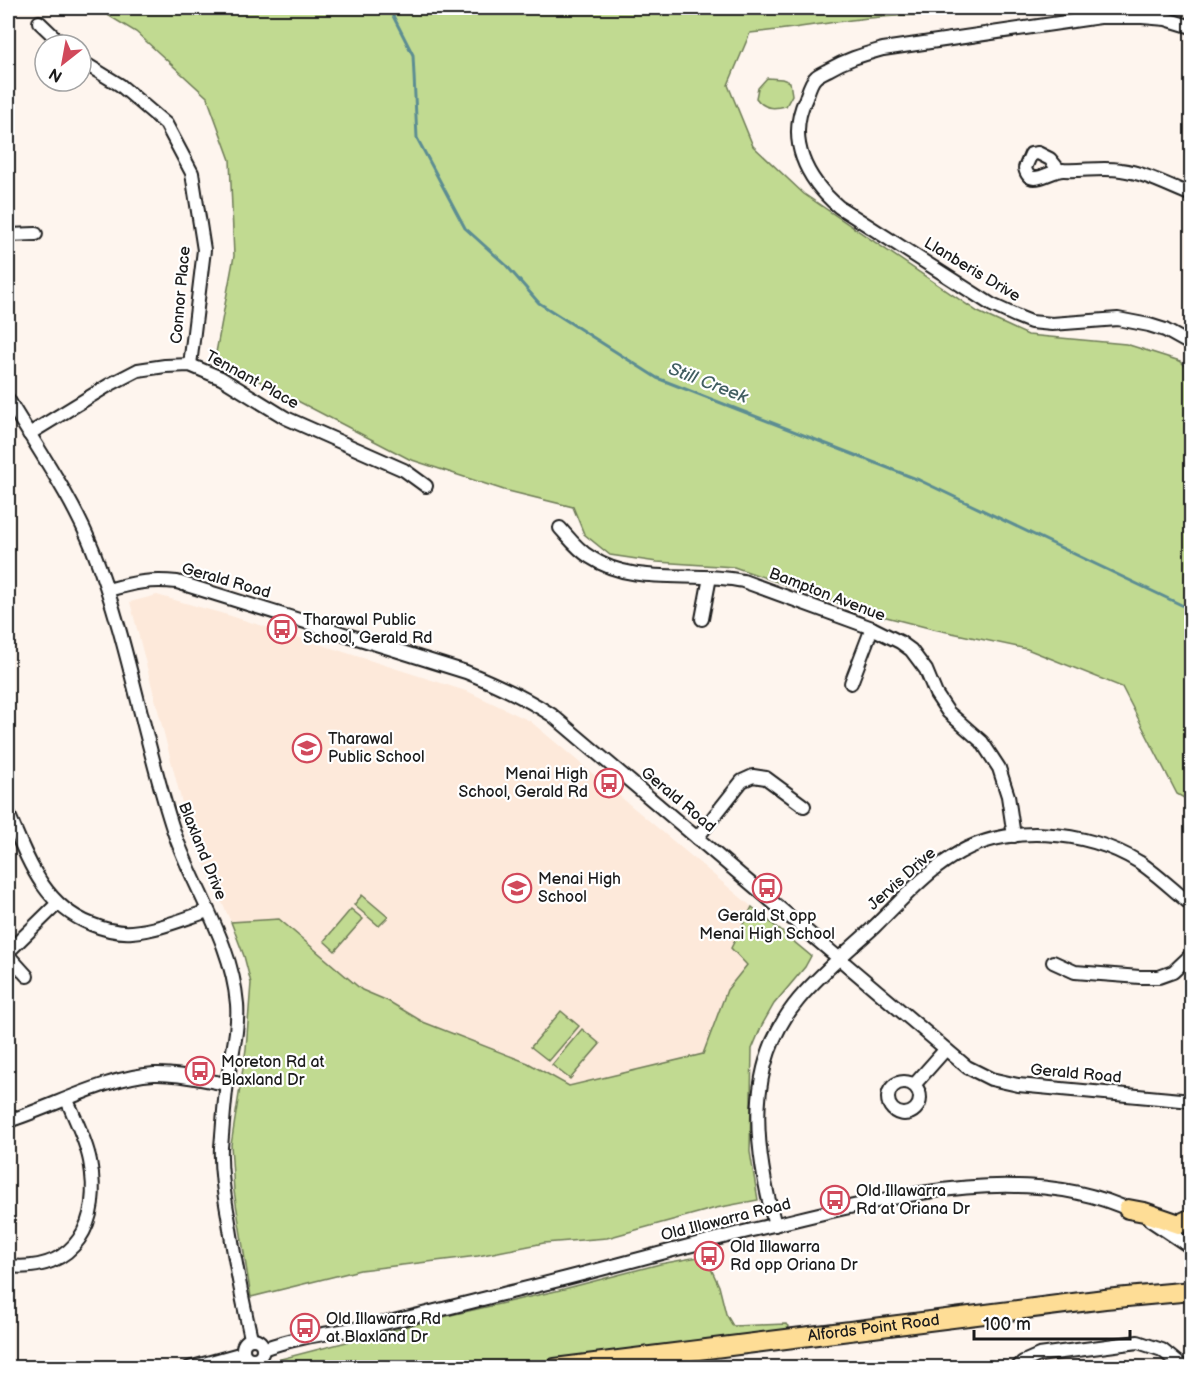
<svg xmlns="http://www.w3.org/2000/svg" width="1199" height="1375" viewBox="0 0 1199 1375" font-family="'Balsamiq Sans',sans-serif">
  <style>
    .built { fill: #fde9da }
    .green { fill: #c1da91; stroke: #6e7b56; stroke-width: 1.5 }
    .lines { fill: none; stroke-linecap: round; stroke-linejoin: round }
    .stream { stroke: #5c8d92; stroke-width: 3 }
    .minor-casing { stroke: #1c1c1c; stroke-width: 16 }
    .highway-casing { stroke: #1c1c1c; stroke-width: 22 }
    .minor { stroke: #fff; stroke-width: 12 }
    .highway { stroke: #fedd96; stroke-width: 18 }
    .labels { text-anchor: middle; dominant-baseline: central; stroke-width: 4.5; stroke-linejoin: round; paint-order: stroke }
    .street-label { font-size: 16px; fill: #1c1c1c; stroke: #fff }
    .poi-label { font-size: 16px; fill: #1c1c1c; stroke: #fff; text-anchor: start }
    .water-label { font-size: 18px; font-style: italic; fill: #415e61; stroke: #fff }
  </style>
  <rect width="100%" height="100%" fill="#fef5ee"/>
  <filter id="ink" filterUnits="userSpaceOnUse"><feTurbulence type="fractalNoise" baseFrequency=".0167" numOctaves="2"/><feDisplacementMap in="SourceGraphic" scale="12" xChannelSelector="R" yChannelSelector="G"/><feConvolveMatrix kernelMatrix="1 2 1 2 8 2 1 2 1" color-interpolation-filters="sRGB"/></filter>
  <g filter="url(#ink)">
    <path class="built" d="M157 595 231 616 469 692 530 721 752 907 731 948 747 965 727 990 703 1054 569 1086 528 1063 423 1022 388 1001 362 990 279 919 231 922 204 864 182 803 130 602Z"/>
    <g class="green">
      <path d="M96 8H1012C960 16 911 13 860 19 823 23 787 30 750 33L728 85 753 146 804 194 978 312 1028 335 1126 344 1180 361 1191 371V802L1177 794 1122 687 1027 649 933 629 855 609 734 567 657 562 610 555 584 534 573 507 504 490 409 459 215 358 234 256 230 160 207 97 136 32Z"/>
      <path d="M767 78 782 79 790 82 792 95 786 106C773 109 764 109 756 98L758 88Z"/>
      <path d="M362 895 388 917 379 926 354 905Z"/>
      <path d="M752 907 811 956 805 967 774 1004 762 1025 752 1049 750 1152 758 1200 716 1208 607 1238 544 1243 478 1256 360 1270 251 1297 234 1191 231 1145 246 1049 251 983 244 956 231 922 279 919 362 990 388 1001 423 1022 528 1063 569 1086 703 1054 727 990 747 965 731 948Z"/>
      <path d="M351 909 363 919 335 951 324 941Z"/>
      <path d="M561 1011 579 1026 549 1061 531 1047Z"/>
      <path d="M582 1029 600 1044 570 1079 552 1065Z"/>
      <path d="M698 1257 707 1260 719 1286 726 1314 733 1326 786 1324 789 1326 788 1330 498 1367 246 1368 451 1315 556 1291 660 1264Z"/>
    </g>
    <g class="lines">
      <path class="stream" d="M389 8 413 55 417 138 465 228 506 265 539 303 657 378 919 480 1192 610"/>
      <g class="minor-casing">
        <g id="minor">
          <path d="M39 22 63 45"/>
          <path d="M1192 27 1166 19 1142 17H1100L883 49C862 55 847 59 828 70 824 72 819 74 816 77 811 81 808 92 806 98 786 140 806 179 839 207L992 305 1016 316 1031 322 1052 324 1118 319 1149 325 1165 330 1192 345"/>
          <path d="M81 61 120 85 166 124 192 173 204 250 190 365"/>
          <path d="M1059 170 1050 159 1038 153 1031 154 1025 168C1030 190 1051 169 1064 170 1083 171 1102 167 1121 170 1145 173 1169 186 1192 195"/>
          <path d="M8 235 36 234"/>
          <path d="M8 399C37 448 72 497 93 550 129 642 143 739 174 832 194 890 232 942 237 1004 239 1030 231 1057 227 1083 224 1104 223 1126 221 1147 220 1170 224 1193 228 1216 234 1257 242 1298 251 1338"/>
          <path d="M29 434 109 385 138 370 165 366 190 365 221 378 286 418 404 470 426 486"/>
          <path d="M560 528C569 538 578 550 590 557 635 587 693 570 743 581L872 628 900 642 911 650 926 670 936 694 948 712 982 742 999 768 1008 796 1014 836"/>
          <path d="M108 590C133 583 149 579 177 582L466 672C496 684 524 697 552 715L967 1067 991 1079 1018 1085 1192 1101"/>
          <path d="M702 619 710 577"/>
          <path d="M851 683 872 628"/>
          <path d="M8 813C27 857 42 905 91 924 103 929 118 933 132 932 158 930 183 919 208 911"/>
          <path d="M697 838 742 781 753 776 766 778 804 806"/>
          <path d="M8 952 57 904"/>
          <path d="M8 955 27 976"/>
          <path d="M1053 962 1075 972 1140 977H1159L1173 972 1192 954"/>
          <circle cx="904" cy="1098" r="16"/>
          <path d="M914 1085 945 1050"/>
          <path d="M8 1121C53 1107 106 1077 154 1074 178 1073 203 1080 227 1084"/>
          <path d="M1150 1220 1192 1248"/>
          <path d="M775 1225C754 1148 744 1064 799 999 821 973 849 950 874 927 899 903 923 875 952 857 1005 822 1087 830 1139 862 1157 874 1174 891 1192 905"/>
          <path d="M8 1266C76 1273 102 1222 90 1161 86 1140 75 1119 67 1100"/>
          <circle cx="253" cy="1349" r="10"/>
          <path d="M263 1349C295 1337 332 1333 365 1327 415 1317 465 1303 515 1291 594 1272 673 1249 752 1230 869 1203 1020 1156 1134 1212"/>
          <path d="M189 1368 243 1353"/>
          <path d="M1017 1368 1023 1362 1039 1355 1138 1342 1162 1350 1184 1368"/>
        </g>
      </g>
      <g class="highway-casing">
        <g id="highway">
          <path d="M1128 1209 1144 1212 1179 1224 1192 1218"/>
          <path id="s1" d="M555 1368 1105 1299 1192 1291"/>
        </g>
      </g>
      <use href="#minor" class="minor"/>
      <use href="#highway" class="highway"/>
    </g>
  </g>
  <defs>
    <g id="bus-ring" transform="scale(1.5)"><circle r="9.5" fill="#fff" stroke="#d1495b" stroke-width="1.5"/><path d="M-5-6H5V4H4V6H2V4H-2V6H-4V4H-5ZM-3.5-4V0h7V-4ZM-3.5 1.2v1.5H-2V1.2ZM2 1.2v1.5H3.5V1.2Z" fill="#d1495b"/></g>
    <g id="school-ring" transform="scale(1.5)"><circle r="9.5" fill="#fff" stroke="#d1495b" stroke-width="1.5"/><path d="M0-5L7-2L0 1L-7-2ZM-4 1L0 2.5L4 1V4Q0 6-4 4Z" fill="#d1495b"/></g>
  </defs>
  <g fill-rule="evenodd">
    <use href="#bus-ring" x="282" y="629"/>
    <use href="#school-ring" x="307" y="748"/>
    <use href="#bus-ring" x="609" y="783"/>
    <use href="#school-ring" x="517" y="888"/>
    <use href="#bus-ring" x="767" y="888"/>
    <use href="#bus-ring" x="200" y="1071"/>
    <use href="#bus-ring" x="835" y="1200"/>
    <use href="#bus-ring" x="709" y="1256"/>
    <use href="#bus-ring" x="305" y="1328"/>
  </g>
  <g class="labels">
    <g class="street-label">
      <text transform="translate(972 270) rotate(31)">Llanberis Drive</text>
      <text transform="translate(181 295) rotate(-85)">Connor Place</text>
      <text transform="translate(252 380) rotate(29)">Tennant Place</text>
      <text transform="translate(226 581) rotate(16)">Gerald Road</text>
      <text transform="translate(827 595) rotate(21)">Bampton Avenue</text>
      <text transform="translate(678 800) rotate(40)">Gerald Road</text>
      <text transform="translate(202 851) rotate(68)">Blaxland Drive</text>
      <text transform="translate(902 879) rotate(-42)">Jervis Drive</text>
      <text transform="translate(1076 1074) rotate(5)">Gerald Road</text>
      <text transform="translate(726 1220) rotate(-14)">Old Illawarra Road</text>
      <text stroke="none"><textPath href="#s1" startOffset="321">Alfords Point Road</textPath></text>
    </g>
    <g class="poi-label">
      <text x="303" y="620">Tharawal Public<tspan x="303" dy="18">School, Gerald Rd</tspan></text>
      <text x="328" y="739">Tharawal<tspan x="328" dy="18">Public School</tspan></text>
      <text x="588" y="774" text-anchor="end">Menai High<tspan x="588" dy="18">School, Gerald Rd</tspan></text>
      <text x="538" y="879">Menai High<tspan x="538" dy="18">School</tspan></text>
      <text x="767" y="916" text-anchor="middle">Gerald St opp<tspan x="767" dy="18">Menai High School</tspan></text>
      <text x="221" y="1062">Moreton Rd at<tspan x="221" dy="18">Blaxland Dr</tspan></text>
      <text x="856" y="1191">Old Illawarra<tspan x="856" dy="18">Rd at Oriana Dr</tspan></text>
      <text x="730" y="1247">Old Illawarra<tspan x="730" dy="18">Rd opp Oriana Dr</tspan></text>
      <text x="326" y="1319">Old Illawarra Rd<tspan x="326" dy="18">at Blaxland Dr</tspan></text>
    </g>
    <g class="water-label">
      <text transform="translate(708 383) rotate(21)">Still Creek</text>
    </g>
  </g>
  <rect width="1199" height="1375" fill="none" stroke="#fff" stroke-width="30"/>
  <rect x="15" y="15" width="1169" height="1345" fill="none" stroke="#1c1c1c" stroke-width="2" filter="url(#ink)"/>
  <g transform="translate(63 63) rotate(211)"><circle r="28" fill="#ffffff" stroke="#a4a4a4" stroke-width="1.5"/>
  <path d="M0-4.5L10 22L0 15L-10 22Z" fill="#d1495b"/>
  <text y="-9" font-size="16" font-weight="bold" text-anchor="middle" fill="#1c1c1c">N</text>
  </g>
  <path d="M974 1330v9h156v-9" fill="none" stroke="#1c1c1c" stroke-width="3"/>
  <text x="983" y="1330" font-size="18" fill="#1c1c1c" stroke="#ffffff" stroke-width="4.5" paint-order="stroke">100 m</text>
</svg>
